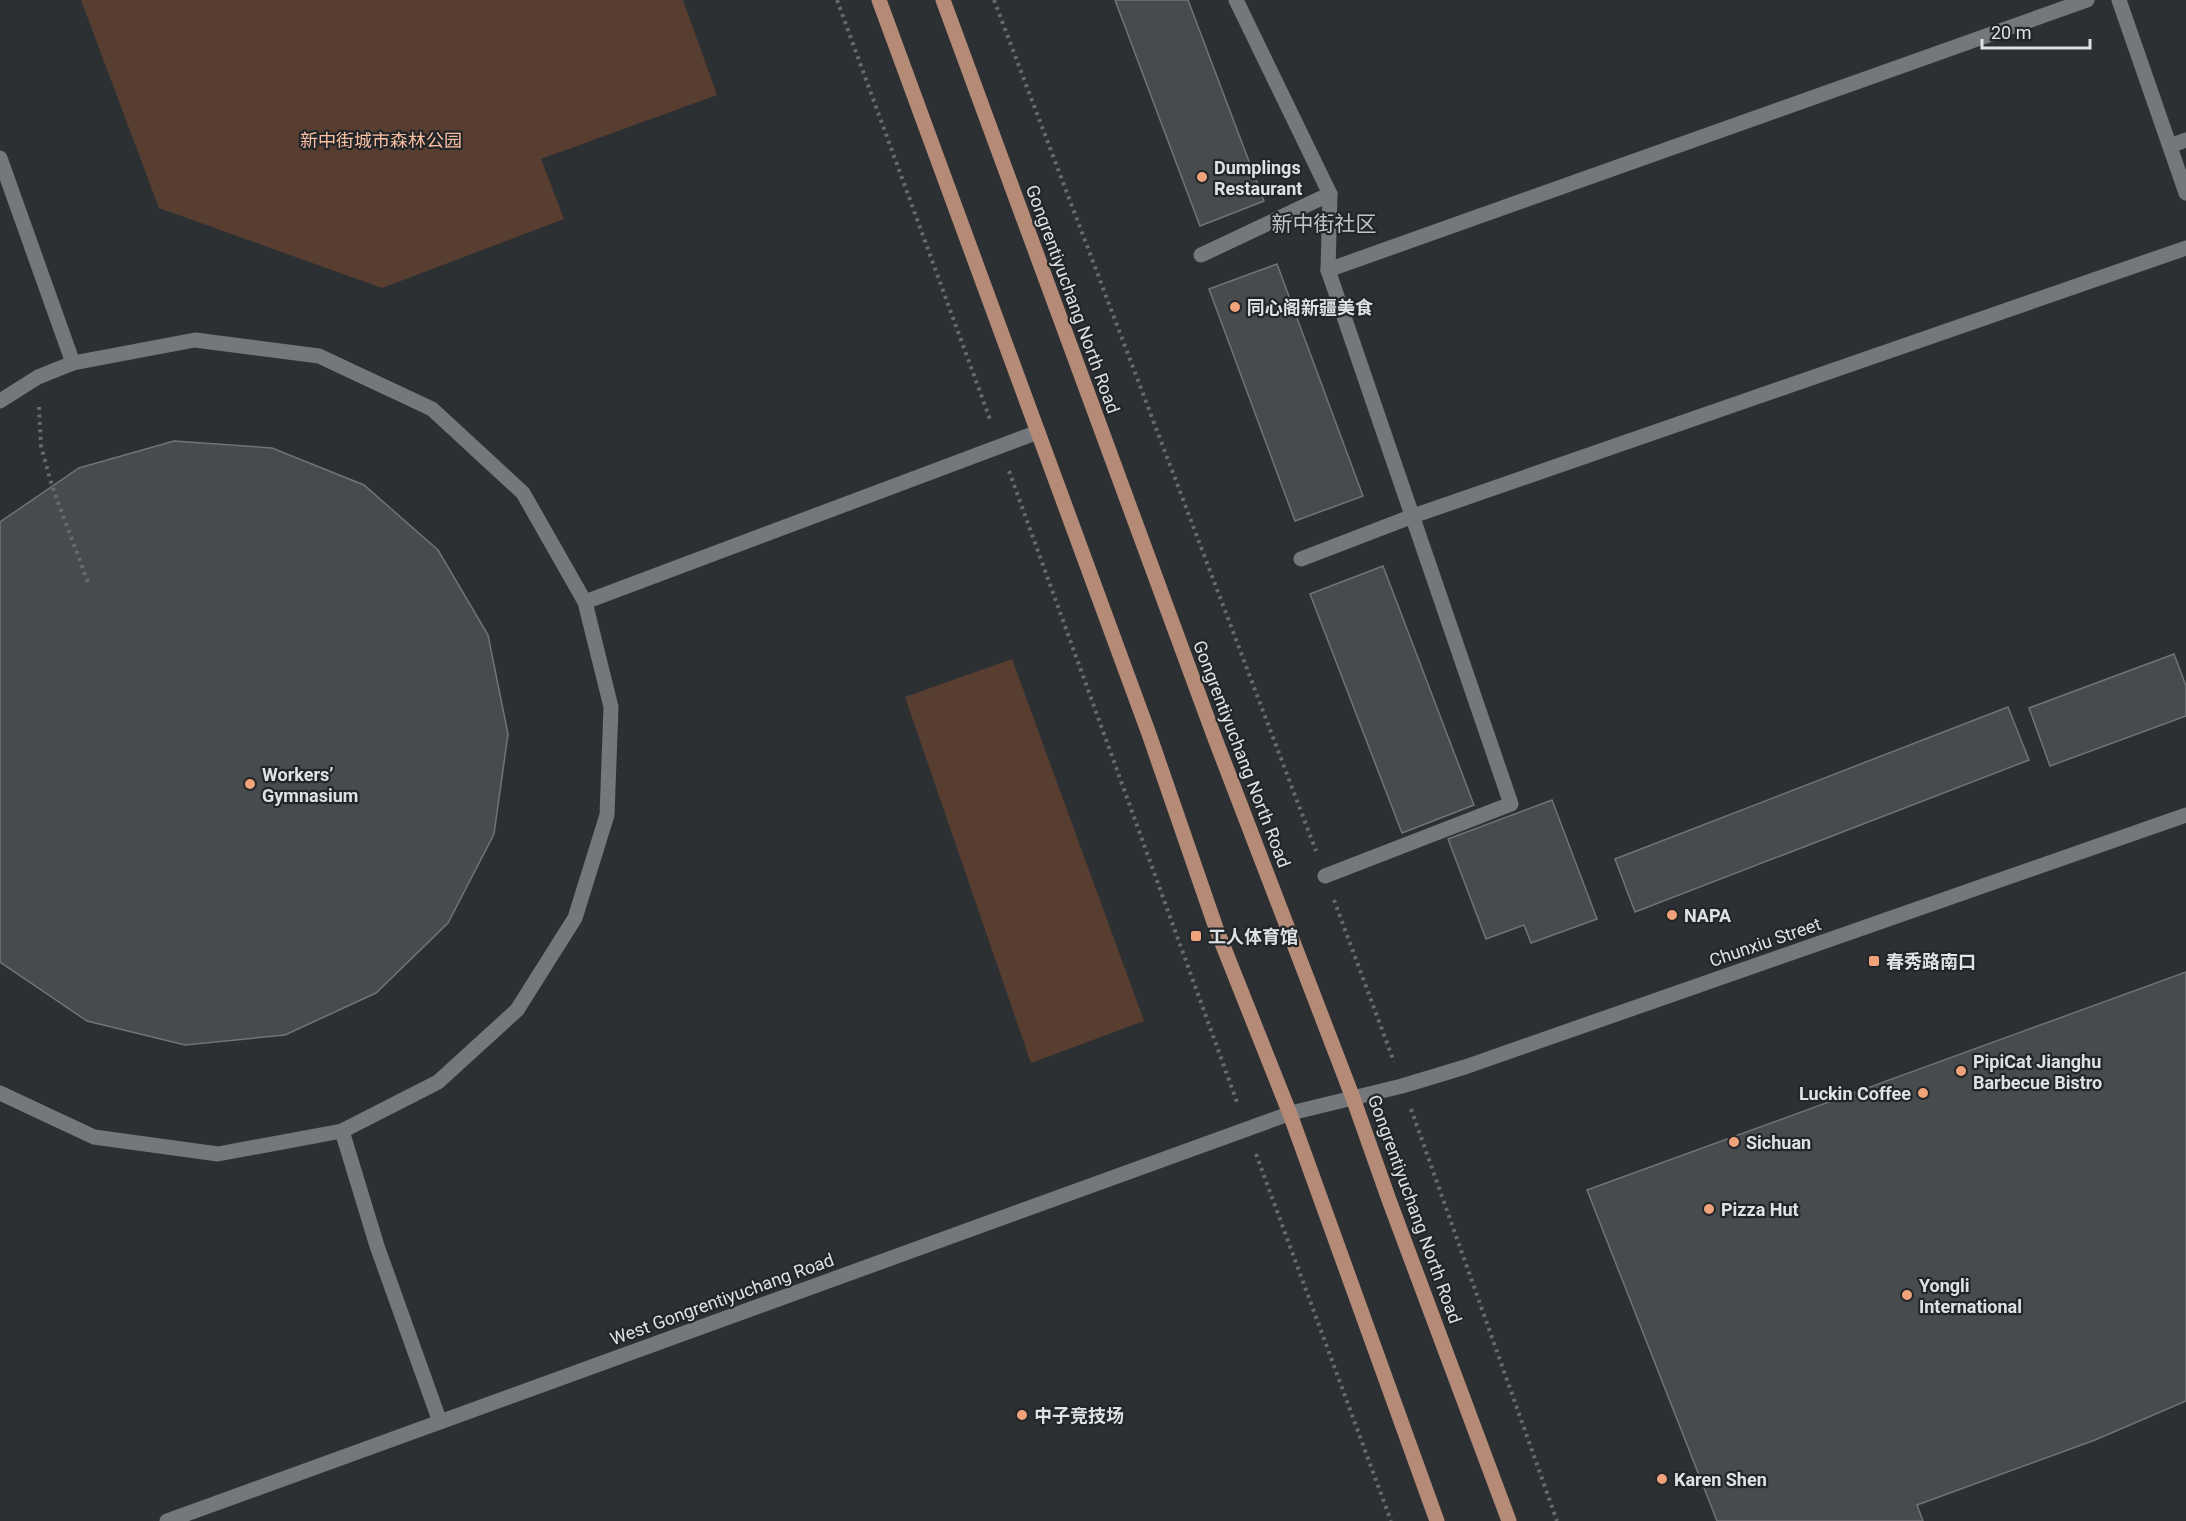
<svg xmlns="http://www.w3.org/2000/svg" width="2186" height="1521" viewBox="0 0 2186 1521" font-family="Roboto,'Noto Sans SC',sans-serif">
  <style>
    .green { fill: #583e31 }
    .building { fill: #484b4e; stroke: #707377; stroke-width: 1.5 }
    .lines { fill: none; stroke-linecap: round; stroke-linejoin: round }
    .path { stroke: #686b6e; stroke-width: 4; stroke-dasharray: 3 4.5; stroke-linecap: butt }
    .service { stroke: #74777b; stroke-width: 15 }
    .minor { stroke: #74777b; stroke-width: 15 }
    .tertiary { stroke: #74777b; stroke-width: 15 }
    .primary { stroke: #b58b77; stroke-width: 15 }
    .poi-dot { fill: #f0a27a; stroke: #232629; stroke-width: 2 }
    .labels { text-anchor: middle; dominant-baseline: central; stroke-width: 4.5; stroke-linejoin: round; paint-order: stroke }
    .park-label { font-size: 18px; fill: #fbbea1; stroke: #232629 }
    .poi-label { font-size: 18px; font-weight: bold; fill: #dfe1e3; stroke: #232629; text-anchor: start }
    .street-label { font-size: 18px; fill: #dfe1e3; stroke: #232629 }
    .quarter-label { font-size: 21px; fill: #c1c5c9; stroke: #232629 }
  </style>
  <rect width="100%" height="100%" fill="#2d3033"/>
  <g class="green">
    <path d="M81 0H683L717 95 541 159 564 219 382 288 159 208Z"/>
    <path d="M1012 659 1144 1021 1031 1063 905 697Z"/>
  </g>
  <g class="building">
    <path d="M1115 0H1188L1264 201 1200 226Z"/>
    <path d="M1277 264 1363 496 1295 521 1209 289Z"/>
    <path d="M174 441 272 448 364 485 438 550 488 635 508 734 494 834 448 923 376 993 285 1035 185 1045 87 1021 0 962V522L79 468Z"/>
    <path d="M1383 566 1474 805 1402 833 1310 594Z"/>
    <path d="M2174 654 2186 686V716L2050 766 2029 708Z"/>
    <path d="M2008 707 2029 760 1635 912 1615 859Z"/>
    <path d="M1552 800 1597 919 1531 943 1524 925 1486 939 1448 839Z"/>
    <path d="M2186 972V1401L2095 1440 1917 1505 1923 1521H1717L1587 1190Z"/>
  </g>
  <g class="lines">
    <g class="path">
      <path d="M837 0 991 422"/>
      <path d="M994 0 1316 851"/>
      <path d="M39 407 41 446 52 486 89 585"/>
      <path d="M1009 471 1238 1105"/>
      <path d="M1334 900 1394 1062"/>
      <path d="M1411 1109 1557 1521"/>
      <path d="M1256 1154 1391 1521"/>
    </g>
    <g class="service">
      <path d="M2119 0 2186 193"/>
      <path d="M2170 146 2186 140"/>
      <path d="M0 158 73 363"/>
      <path d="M1328 270 2087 0"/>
      <path d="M0 401 38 377 73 363 195 340 319 356 432 409 523 493 585 602 611 707 607 815 575 918 517 1010 438 1082 342 1131 218 1154 94 1137 0 1093"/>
      <path d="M1413 516 2186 248"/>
      <path d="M585 602 1038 432"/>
      <path d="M342 1131 377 1246 440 1422"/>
    </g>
    <g class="minor">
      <path d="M1236 0 1330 194 1328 270 1511 804 1325 876"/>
      <path d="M1201 255 1330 194"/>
      <path d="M1301 559 1413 516"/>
    </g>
    <path class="tertiary" d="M167 1521 1291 1113 1402 1086 1465 1067 2186 815"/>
    <g class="primary">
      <path d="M879 0 1149 734 1216 928 1290 1114 1437 1521"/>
      <path d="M943 0 1214 736 1353 1098 1389 1200 1509 1521"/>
    </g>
  </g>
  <g class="poi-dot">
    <circle cx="1202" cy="177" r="6"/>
    <circle cx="1235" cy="307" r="6"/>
    <circle cx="250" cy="784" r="6"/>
    <circle cx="1672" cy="915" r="6"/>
    <rect x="1190" y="930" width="12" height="12" rx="3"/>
    <rect x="1868" y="955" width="12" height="12" rx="3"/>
    <circle cx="1961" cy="1071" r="6"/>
    <circle cx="1923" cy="1093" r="6"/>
    <circle cx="1734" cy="1142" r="6"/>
    <circle cx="1709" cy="1209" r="6"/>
    <circle cx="1907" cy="1295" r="6"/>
    <circle cx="1022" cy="1415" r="6"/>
    <circle cx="1662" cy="1479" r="6"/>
  </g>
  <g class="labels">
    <g class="park-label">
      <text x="381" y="140">新中街城市森林公园</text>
    </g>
    <g class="poi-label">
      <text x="1214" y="167">Dumplings<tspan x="1214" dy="21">Restaurant</tspan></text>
      <text x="1247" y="307">同心阁新疆美食</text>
      <text x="262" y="774">Workers’<tspan x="262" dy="21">Gymnasium</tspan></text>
      <text x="1684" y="915">NAPA</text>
      <text x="1208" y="936">工人体育馆</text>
      <text x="1886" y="961">春秀路南口</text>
      <text x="1973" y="1061">PipiCat Jianghu<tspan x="1973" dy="21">Barbecue Bistro</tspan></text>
      <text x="1911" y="1093" text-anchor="end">Luckin Coffee</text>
      <text x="1746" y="1142">Sichuan</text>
      <text x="1721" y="1209">Pizza Hut</text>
      <text x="1919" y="1285">Yongli<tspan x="1919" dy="21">International</tspan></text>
      <text x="1034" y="1415">中子竞技场</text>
      <text x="1674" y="1479">Karen Shen</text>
    </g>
    <g class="street-label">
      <text transform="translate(1073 299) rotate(70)">Gongrentiyuchang North Road</text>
      <text transform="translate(1242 754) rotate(69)">Gongrentiyuchang North Road</text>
      <text transform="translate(1765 942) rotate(-19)">Chunxiu Street</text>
      <text transform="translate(1415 1209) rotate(70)">Gongrentiyuchang North Road</text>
      <text transform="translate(722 1299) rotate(-20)">West Gongrentiyuchang Road</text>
    </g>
    <g class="quarter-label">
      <text x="1324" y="224">新中街社区</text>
    </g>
  </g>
  <path d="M1982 39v9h108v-9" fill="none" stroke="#dfe1e3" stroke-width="3"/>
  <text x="1991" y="39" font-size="18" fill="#dfe1e3" stroke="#232629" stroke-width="4.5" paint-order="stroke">20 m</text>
</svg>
